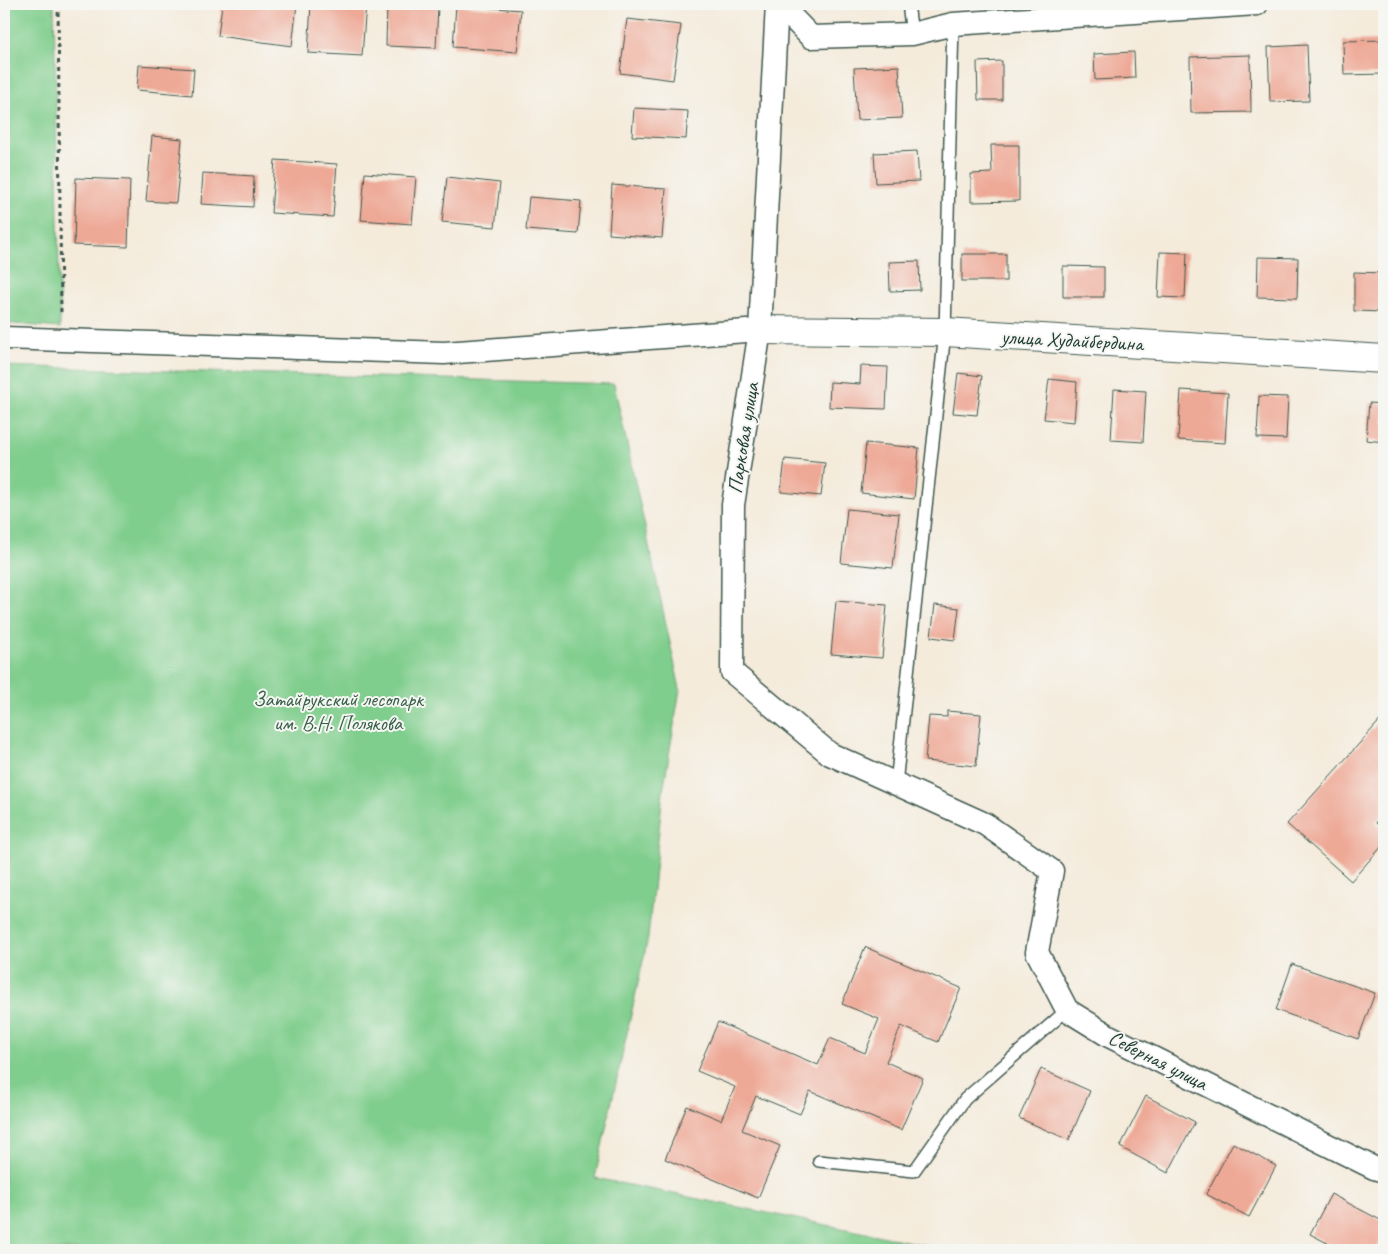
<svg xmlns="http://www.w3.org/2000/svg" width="1388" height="1254" viewBox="0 0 1388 1254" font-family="Caveat,sans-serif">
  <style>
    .green { fill: #80ce8d; stroke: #508660 }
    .building { fill: #eea996 }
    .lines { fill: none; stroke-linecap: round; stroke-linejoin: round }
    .lane-casing { stroke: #3f574d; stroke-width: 14 }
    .street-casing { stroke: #3f574d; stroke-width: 25 }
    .secondary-casing { stroke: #3f574d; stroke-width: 30 }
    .path { stroke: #3f574d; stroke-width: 3; stroke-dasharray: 4 4; stroke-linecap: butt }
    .lane { stroke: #fff; stroke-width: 11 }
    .street { stroke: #fff; stroke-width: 22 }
    .secondary { stroke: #fff; stroke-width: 28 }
    .labels { text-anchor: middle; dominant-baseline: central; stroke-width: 4; stroke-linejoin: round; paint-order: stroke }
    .street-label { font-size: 21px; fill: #1f3d34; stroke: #f6f6f2 }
    .park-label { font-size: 21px; fill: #37614a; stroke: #f6f6f2 }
  </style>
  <rect width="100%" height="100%" fill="#f6f6f2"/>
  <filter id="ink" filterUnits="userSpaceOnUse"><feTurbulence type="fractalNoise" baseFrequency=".02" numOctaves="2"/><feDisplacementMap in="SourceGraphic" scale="10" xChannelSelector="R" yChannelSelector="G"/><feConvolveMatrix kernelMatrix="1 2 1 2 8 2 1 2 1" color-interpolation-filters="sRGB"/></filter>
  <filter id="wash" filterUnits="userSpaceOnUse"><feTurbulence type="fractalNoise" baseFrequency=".0096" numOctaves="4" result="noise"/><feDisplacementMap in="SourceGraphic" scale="20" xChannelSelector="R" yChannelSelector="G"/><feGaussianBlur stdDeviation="1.12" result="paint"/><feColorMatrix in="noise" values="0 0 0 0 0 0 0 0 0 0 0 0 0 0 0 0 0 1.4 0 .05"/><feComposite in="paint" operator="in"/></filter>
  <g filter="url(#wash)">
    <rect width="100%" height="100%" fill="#f4ebdb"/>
    <g class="green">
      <path d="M4 4H54L60 328 4 323Z"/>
      <path d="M4 366 614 384 680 689 663 791 648 938 595 1178 950 1250H4Z"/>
    </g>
    <g id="blocks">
      <g class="building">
        <path d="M222 4H297L292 46 218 36Z"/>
        <path d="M311 4H366L362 56 308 53Z"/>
        <path d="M387 4 438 6 436 48 386 46Z"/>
        <path d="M456 5 521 10 517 52 453 47Z"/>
        <path d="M627 19 681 25 673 80 620 73Z"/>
        <path d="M1384 40V74L1344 75 1343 41Z"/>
        <path d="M1307 45 1309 101 1270 102 1268 47Z"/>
        <path d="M1134 52 1135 78 1095 80 1094 54Z"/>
        <path d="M1250 55 1251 112 1191 113 1190 57Z"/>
        <path d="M1002 61V100H978L977 62Z"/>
        <path d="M139 65 194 69 192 95 137 90Z"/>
        <path d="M899 66 902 118 857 120 854 68Z"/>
        <path d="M634 108 688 111 686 139 632 136Z"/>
        <path d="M152 136 182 139 176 203 146 201Z"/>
        <path d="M991 145H1019V201L971 202V174L992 173Z"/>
        <path d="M917 151 919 181 876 183 874 153Z"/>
        <path d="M275 160 337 164 333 217 271 213Z"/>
        <path d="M203 173 254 176 253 207 201 204Z"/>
        <path d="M365 173 416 177 412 224 361 220Z"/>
        <path d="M447 177 500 183 495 227 442 222Z"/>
        <path d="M76 178 130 180 128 247 74 245Z"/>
        <path d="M612 185 666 189 662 238 609 234Z"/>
        <path d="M529 197 581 201 578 234 526 230Z"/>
        <path d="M1160 252 1187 253 1185 298 1158 297Z"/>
        <rect x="962" y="254" width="44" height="27"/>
        <path d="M1258 257 1298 258 1297 298 1257 297Z"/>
        <path d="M919 261 920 290 890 291 889 262Z"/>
        <path d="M1063 266 1104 267V297H1063Z"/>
        <path d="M1354 272 1384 273V312L1354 311Z"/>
        <path d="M861 366 888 367 886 409 829 407 830 382 860 384Z"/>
        <path d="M958 373 982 376 977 415 953 413Z"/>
        <path d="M1049 379 1077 382 1074 422 1044 419Z"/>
        <path d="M1114 389 1146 391 1143 442 1111 440Z"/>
        <path d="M1181 390 1228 393 1225 443 1178 440Z"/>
        <path d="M1259 396 1288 397 1286 439 1257 438Z"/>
        <path d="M1369 403 1384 404V442L1366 440Z"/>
        <path d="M866 443 919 448 914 499 861 493Z"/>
        <path d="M785 459 825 463 821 496 781 492Z"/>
        <path d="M847 509 899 514 893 568 841 563Z"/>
        <path d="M836 601 887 605 882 658 831 654Z"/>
        <path d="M935 605 959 608 955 640 931 637Z"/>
        <path d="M947 711 981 714 976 766 925 761 929 716 947 717Z"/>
        <path d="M1384 716V813L1376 823 1384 831V844L1351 881 1287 824Z"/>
        <path d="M865 947 961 988 938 1042 901 1026 886 1062 923 1078 901 1130 810 1091 800 1114 756 1096 742 1130 780 1146 758 1198 665 1159 687 1106 721 1120 735 1087 697 1071 718 1022 818 1065 830 1038 865 1053 879 1019 842 1004Z"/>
        <path d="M1292 964 1375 993 1358 1039 1276 1010Z"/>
        <path d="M1041 1069 1090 1091 1069 1140 1019 1118Z"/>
        <path d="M1146 1096 1195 1122 1168 1173 1120 1147Z"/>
        <path d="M1233 1143 1276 1166 1249 1217 1206 1194Z"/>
        <path d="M1331 1194 1384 1222V1234L1376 1250H1341L1310 1234Z"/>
      </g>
    </g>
  </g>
  <g filter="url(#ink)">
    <use href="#blocks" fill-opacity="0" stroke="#3f574d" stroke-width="1"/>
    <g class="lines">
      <g class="lane-casing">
        <g id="lane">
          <path d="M908 4 912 34"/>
          <path d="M896 784 945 332 953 24"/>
          <path d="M819 1161 914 1171 965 1099 1067 1010"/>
        </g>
      </g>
      <g class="street-casing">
        <g id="street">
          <path d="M777 4 760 330 733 505 732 672 830 754 985 824 1052 871 1037 952 1067 1010 1109 1036 1374 1168 1384 1171"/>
          <path d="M779 4 811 37 912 34 953 24 1257 4"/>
          <path d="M4 338 444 353 760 330"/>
        </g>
      </g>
      <g class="secondary-casing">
        <path id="secondary" d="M760 330 945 332 1384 359"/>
      </g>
      <path class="path" d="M58 4 61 316"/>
      <use href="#lane" class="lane"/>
      <use href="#street" class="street"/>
      <use href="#secondary" class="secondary"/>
    </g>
  </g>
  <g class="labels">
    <g class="street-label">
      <text transform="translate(1072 340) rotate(3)">улица Худайбердина</text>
      <text transform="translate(743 438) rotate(-81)">Парковая улица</text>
      <text transform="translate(1158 1060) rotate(27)">Северная улица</text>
    </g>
    <g class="park-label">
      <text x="338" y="699">Затайрукский лесопарк<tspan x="338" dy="24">им. В.Н. Полякова</tspan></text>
    </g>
  </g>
  <rect width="1388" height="1254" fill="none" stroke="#f6f6f2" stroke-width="20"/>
</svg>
